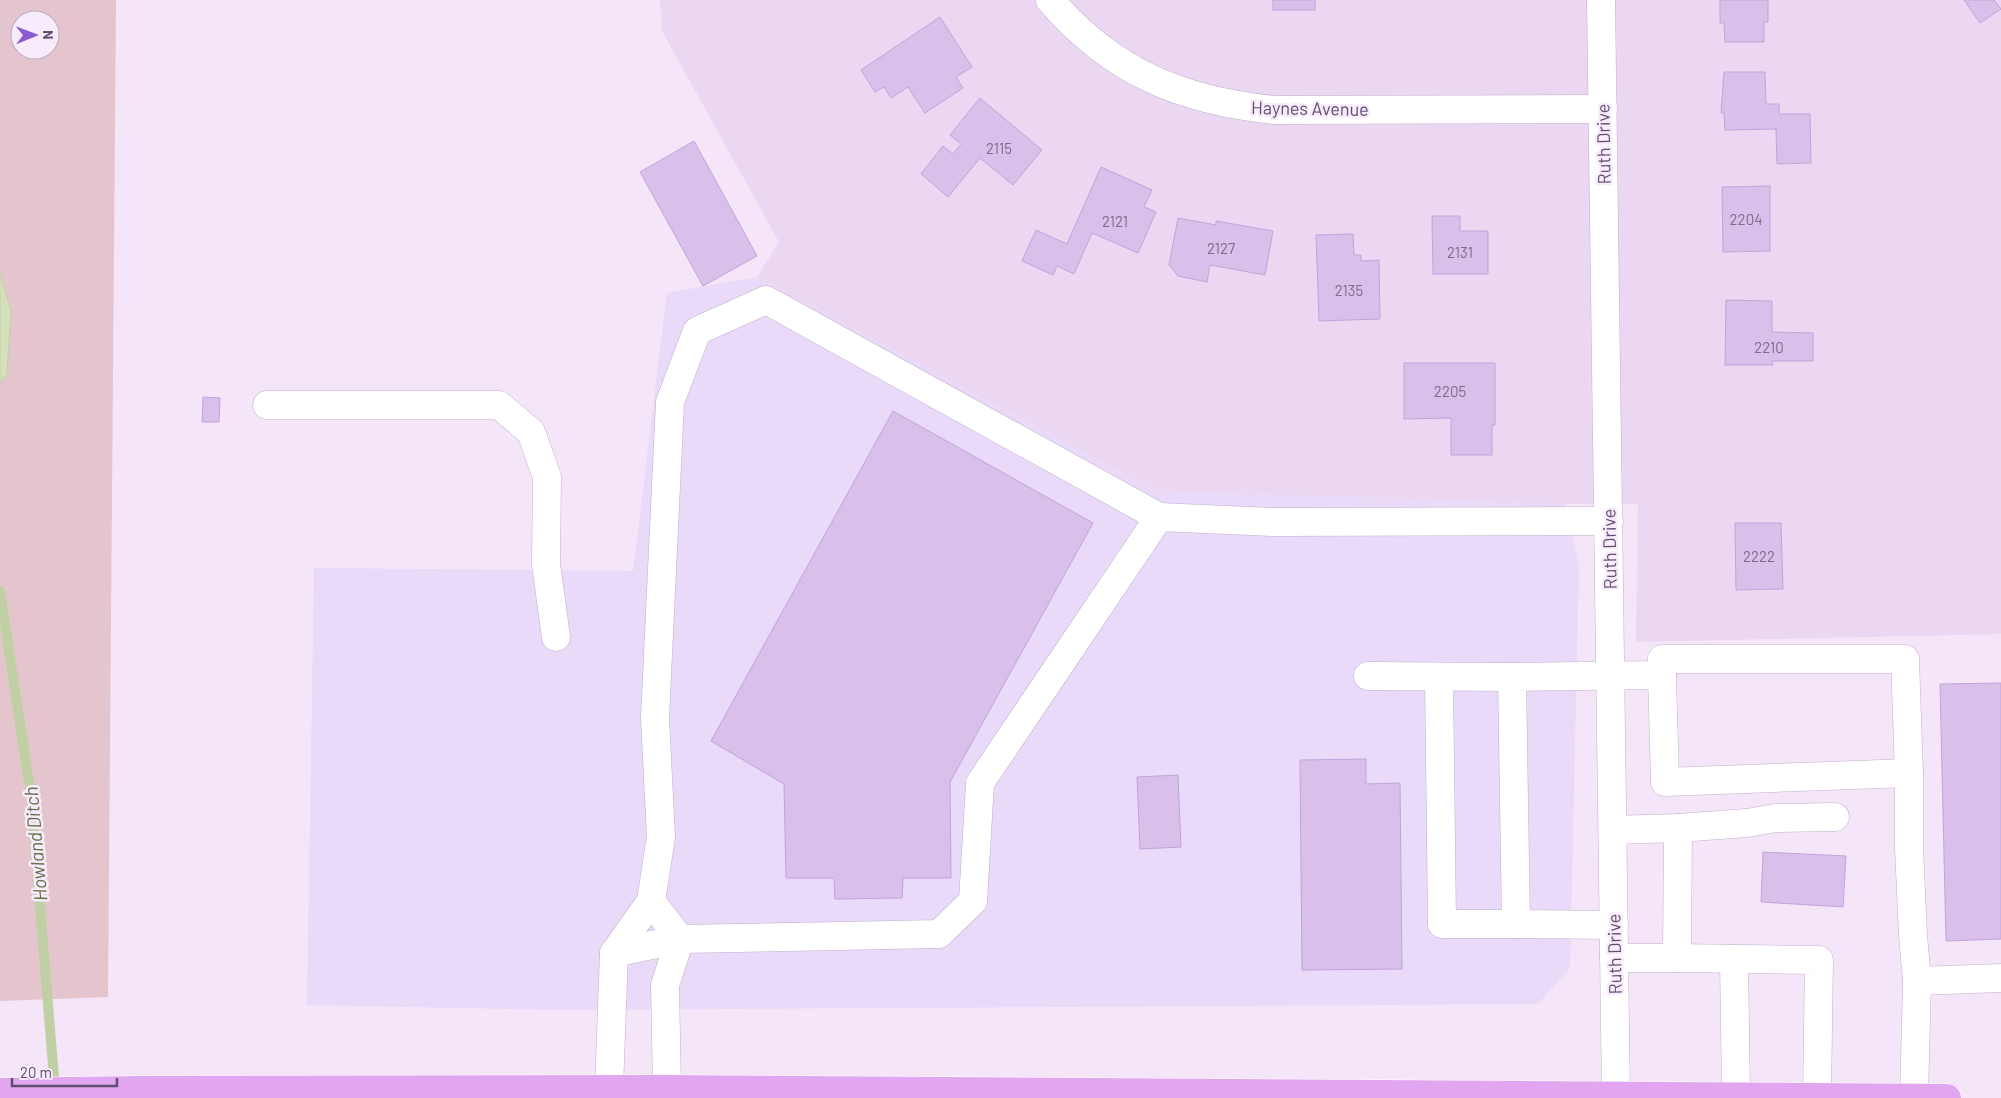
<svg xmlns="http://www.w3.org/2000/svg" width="2001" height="1098" viewBox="0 0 2001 1098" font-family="Barlow,sans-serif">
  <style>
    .residential { fill: #ebd7f1 }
    .commercial { fill: #e8daf8 }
    .green { fill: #e4c5cd; fill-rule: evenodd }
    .water { fill: #d4e0bc; stroke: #c1d0a4 }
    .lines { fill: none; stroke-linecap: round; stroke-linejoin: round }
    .stream { stroke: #c1d0a4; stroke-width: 10 }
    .building { fill: #d8c0eb; stroke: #c2a3db }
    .minor-casing { stroke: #c0b0cb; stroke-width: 29 }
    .major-casing { stroke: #fff; stroke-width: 29 }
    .minor { stroke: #fff; stroke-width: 28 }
    .major { stroke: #e1a6ef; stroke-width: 28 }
    .labels { text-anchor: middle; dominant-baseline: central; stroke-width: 5; stroke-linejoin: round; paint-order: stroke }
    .number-label { font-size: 15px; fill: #7d6a8d }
    .street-label { font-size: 18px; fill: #5f4e6e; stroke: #f8ebfc }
    .water-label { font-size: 19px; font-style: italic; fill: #627244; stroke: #f8ebfc }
  </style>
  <rect width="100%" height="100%" fill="#f5e5f9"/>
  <path class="residential" d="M660 0H2001V634L1636 642 1638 504H1566L1157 491 757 277 779 242 662 31Z"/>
  <path class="commercial" d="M757 277 1157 491 1566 504 1579 567 1570 968 1538 1004 565 1010 307 1005 314 568 633 571 667 293Z"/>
  <path class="green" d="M0 0H116L108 997 0 1001V383L7 373 11 311 0 274ZM20 20H50V50H20Z"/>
  <path class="water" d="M0 274 11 311 7 373 0 383Z"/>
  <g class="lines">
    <path class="stream" d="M0 591 31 796 55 1090"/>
  </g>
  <g class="building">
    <rect x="1273" y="0" width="42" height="10"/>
    <path d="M1720 0H1768V22H1764V42H1725L1724 23H1720Z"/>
    <path d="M1964 0H1994L2001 9 1980 23Z"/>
    <path d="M940 17 972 67 956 77 963 88 925 113 908 87 891 98 884 87 875 92 861 70Z"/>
    <path d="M1724 72H1765L1766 104H1779V114H1810L1811 163 1777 164 1776 129 1725 130 1724 113H1721Z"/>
    <path d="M980 98 1042 150 1013 185 980 158 948 197 921 174 943 146 953 154 961 144 950 135Z"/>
    <path d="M694 141 757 256 703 286 640 172Z"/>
    <path d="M1101 167 1152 190 1144 207 1156 212 1138 253 1092 233 1074 274 1057 266 1053 275 1022 261 1036 230 1067 244Z"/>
    <path d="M1770 186V251L1723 252 1722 187Z"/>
    <path d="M1432 216H1460V231H1488V274H1433Z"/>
    <path d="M1178 218 1216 225V221L1273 231 1265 275 1210 265 1207 282 1178 276 1169 265Z"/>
    <path d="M1353 234 1354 255H1361V261L1379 260 1380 319 1319 321 1316 235Z"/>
    <path d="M1726 300 1772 301V332L1813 333V361H1772L1773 365H1725Z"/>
    <path d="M1404 363H1495V425H1492V455H1451V418L1404 419Z"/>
    <path d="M203 397 220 398 219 422H202Z"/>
    <path d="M893 411 1093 523 950 782 951 878H903L902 898 835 899 834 878H786L784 784 711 741Z"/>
    <path d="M1735 523H1781L1783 589 1736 590Z"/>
    <path d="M2001 683V939L1946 941 1940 684Z"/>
    <path d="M1366 759V784L1400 783 1402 969 1302 970 1300 760Z"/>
    <path d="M1178 775 1181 847 1140 849 1137 777Z"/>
    <path d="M1763 852 1846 856 1843 907 1761 902Z"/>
  </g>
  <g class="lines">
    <g class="minor-casing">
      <g id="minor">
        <path d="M1050 0C1112 72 1182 101 1275 110L1603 109"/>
        <path d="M1601 0 1616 1098"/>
        <path d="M267 405H499L531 432 547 477 546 564 556 637"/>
        <path d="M1662 675 1665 782 1909 773"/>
        <path d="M1368 676 1512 677"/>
        <path d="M1439 677 1442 924H1516"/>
        <path d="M1678 828 1677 958 1819 960 1817 1096"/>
        <path d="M1613 830 1678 828 1747 823 1776 818 1835 817"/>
        <path d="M1614 925 1516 924 1512 677 1662 675V659H1905L1909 773V847L1913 935 1917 981 2001 978"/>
        <path d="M614 953 680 939 651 901"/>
        <path d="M1614 958H1677"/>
        <path d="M1734 959 1736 1096"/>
        <path d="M609 1089 614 953 651 901 661 837 655 718 670 402 697 331 766 300 1159 517"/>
        <path d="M667 1089 665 985 680 939 939 934 973 901 980 783 1159 517 1273 522 1609 521"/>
        <path d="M1914 1097 1917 981"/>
      </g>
    </g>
    <g class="major-casing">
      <path id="major" d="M0 1092 139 1090 667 1089 1947 1098"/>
    </g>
    <use href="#minor" class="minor"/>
    <use href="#major" class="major"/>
  </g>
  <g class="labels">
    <g class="number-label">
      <text x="999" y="148">2115</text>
      <text x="1746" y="219">2204</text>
      <text x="1115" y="221">2121</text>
      <text x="1221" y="248">2127</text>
      <text x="1460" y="252">2131</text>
      <text x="1349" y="290">2135</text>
      <text x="1769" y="347">2210</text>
      <text x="1450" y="391">2205</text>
      <text x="1759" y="556">2222</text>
    </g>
    <g class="street-label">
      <text transform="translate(1310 108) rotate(1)">Haynes Avenue</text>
      <text transform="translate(1603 144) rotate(-91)">Ruth Drive</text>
      <text transform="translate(1609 549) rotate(-91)">Ruth Drive</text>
      <text transform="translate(1614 954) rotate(-91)">Ruth Drive</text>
    </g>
    <g class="water-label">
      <text transform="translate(35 844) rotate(-95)">Howland Ditch</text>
    </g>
  </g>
  <g transform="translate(35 35) rotate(89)"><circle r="24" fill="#f8ebfc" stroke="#bbacc3"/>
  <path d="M0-4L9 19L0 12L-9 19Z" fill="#8a5ad3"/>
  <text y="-8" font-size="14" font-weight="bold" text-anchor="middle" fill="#5f4e6e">N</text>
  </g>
  <path d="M12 1078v8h105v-8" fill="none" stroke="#5f4e6e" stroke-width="2.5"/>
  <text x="20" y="1078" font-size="15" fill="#5f4e6e" stroke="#f8ebfc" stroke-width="4" paint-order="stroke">20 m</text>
</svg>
